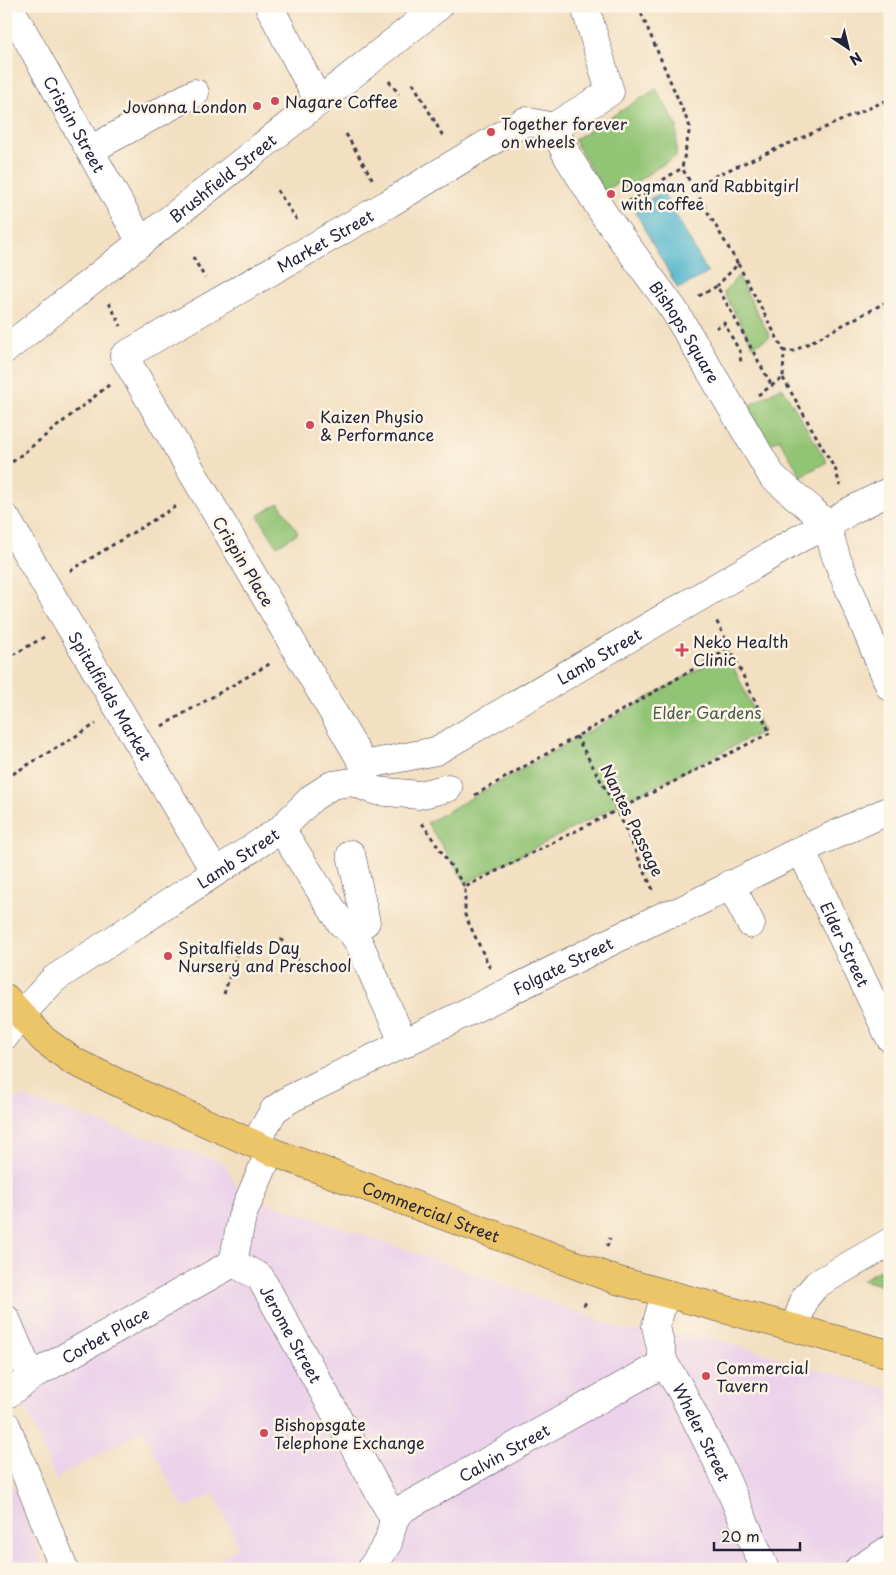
<svg xmlns="http://www.w3.org/2000/svg" width="896" height="1575" viewBox="0 0 896 1575" font-family="'Playpen Sans',sans-serif">
  <style>
    .built { fill: #ecd1ea }
    .green { fill: #92c475; stroke: #5a7358 }
    .water { fill: #4fb5cd; stroke: #386c84 }
    .lines { fill: none; stroke-linecap: round; stroke-linejoin: round }
    .minor-casing { stroke: #413e4f; stroke-width: 29 }
    .highway-casing { stroke: #413e4f; stroke-width: 29 }
    .path { stroke: #413e4f; stroke-width: 3; stroke-dasharray: 4 4; stroke-linecap: butt }
    .minor { stroke: #fff; stroke-width: 28 }
    .highway { stroke: #ecc569; stroke-width: 28 }
    .poi-dot { fill: #d1495b; stroke: #fcf5e5; stroke-width: 2 }
    .labels { text-anchor: middle; dominant-baseline: central; stroke-width: 5; stroke-linejoin: round; paint-order: stroke }
    .poi-label { font-size: 16px; fill: #22223b; stroke: #fcf5e5; text-anchor: start }
    .street-label { font-size: 16px; fill: #22223b; stroke: #fcf5e5 }
    .park-label { font-size: 16px; fill: #495b4f; stroke: #fcf5e5 }
  </style>
  <rect width="100%" height="100%" fill="#fcf5e5"/>
  <filter id="ink" filterUnits="userSpaceOnUse"><feTurbulence type="fractalNoise" baseFrequency=".02" numOctaves="2"/><feDisplacementMap in="SourceGraphic" scale="10" xChannelSelector="R" yChannelSelector="G"/><feConvolveMatrix kernelMatrix="1 2 1 2 8 2 1 2 1" color-interpolation-filters="sRGB"/></filter>
  <filter id="wash" filterUnits="userSpaceOnUse"><feTurbulence type="fractalNoise" baseFrequency=".0096" numOctaves="4" result="noise"/><feDisplacementMap in="SourceGraphic" scale="20" xChannelSelector="R" yChannelSelector="G"/><feGaussianBlur stdDeviation="1.12" result="paint"/><feColorMatrix in="noise" values="0 0 0 0 0 0 0 0 0 0 0 0 0 0 0 0 0 1.4 0 .05"/><feComposite in="paint" operator="in"/></filter>
  <g filter="url(#wash)">
    <rect width="100%" height="100%" fill="#f3dfc1"/>
    <g class="built">
      <path d="M23 1097 225 1163 239 1193 453 1266 626 1330 711 1338 890 1390V1569H220L217 1562 238 1546 214 1493 184 1509 142 1431 65 1473 56 1481 14 1378 29 1364 6 1307V1102Z"/>
      <path d="M6 1468 39 1553 45 1569H6Z"/>
    </g>
    <g class="green">
      <path d="M656 89 677 126 676 156 625 189 619 182 604 191 574 140Z"/>
      <path d="M738 276 770 337 753 346 724 293Z"/>
      <path d="M782 387 827 462 801 476 779 439 762 449 741 410Z"/>
      <path d="M279 503 298 533 277 546 258 516Z"/>
      <path d="M727 653 763 731 466 883 427 823Z"/>
      <path d="M890 1264V1288L862 1280Z"/>
    </g>
    <path class="water" d="M663 192 708 273 678 289 633 208Z"/>
  </g>
  <g filter="url(#ink)">
    <g class="lines">
      <g class="minor-casing">
        <g id="minor">
          <path id="s1" d="M9 6 141 242"/>
          <path d="M269 6 319 102"/>
          <path id="s2" d="M553 127 568 157 605 216 674 310 772 476 812 510 827 526"/>
          <path d="M90 150 195 93"/>
          <path id="s3" d="M6 349 439 6"/>
          <path id="s4" d="M6 518 215 872"/>
          <path d="M827 526 836 557 890 687"/>
          <path id="s5" d="M364 765 124 356 388 204 525 121 553 127 610 92 585 6"/>
          <path id="s6" d="M364 765 436 751 802 537 827 526 848 512 890 491"/>
          <path d="M281 829 341 923 351 931 360 945 404 1044"/>
          <path id="s7" d="M801 850 890 1038"/>
          <path d="M351 854 366 922 351 931"/>
          <path d="M730 884 751 924"/>
          <path id="s8" d="M6 1035 20 1016 54 979 281 829 312 798 332 785 352 782 377 791 419 795 448 788"/>
          <path id="s9" d="M255 1144 274 1110 290 1099 665 915 680 911 801 850 890 810"/>
          <path id="s10" d="M270 1151 242 1216 233 1263 260 1277 394 1519"/>
          <path id="s11" d="M665 1294 656 1326 664 1363 681 1390 721 1469 765 1569"/>
          <path d="M6 1319 31 1377"/>
          <path d="M795 1327 805 1298 817 1284 890 1242"/>
          <path id="s12" d="M6 1395 37 1373 233 1263"/>
          <path d="M6 1425 64 1569"/>
          <path id="s13" d="M371 1569 388 1543 394 1519 404 1508 664 1363"/>
          <path d="M859 1569 890 1549"/>
        </g>
      </g>
      <g class="highway-casing">
        <g id="highway">
          <path id="s14" d="M6 998 44 1040 73 1061 152 1099 270 1151 616 1280 890 1354"/>
        </g>
      </g>
      <g class="path">
        <path d="M638 6 690 127 682 168 738 264 717 286"/>
        <path d="M389 81 399 94"/>
        <path d="M413 83 444 138"/>
        <path d="M346 134 373 180"/>
        <path d="M693 188 717 175 890 99"/>
        <path d="M277 190 299 223"/>
        <path d="M629 201 682 168"/>
        <path d="M193 257 205 278"/>
        <path d="M738 264 784 351"/>
        <path d="M699 296 717 286 772 386"/>
        <path d="M109 303 121 326"/>
        <path d="M716 328 724 323 740 352 741 365"/>
        <path d="M783 378 836 471 840 486"/>
        <path d="M758 395 783 378 784 351H794L890 300"/>
        <path d="M6 467 109 385"/>
        <path d="M70 571 178 505"/>
        <path d="M6 659 44 637"/>
        <path d="M162 726 271 663"/>
        <path d="M576 736 617 810 653 890"/>
        <path d="M6 778 96 724"/>
        <path d="M475 795 730 648 716 620"/>
        <path d="M422 823 465 887"/>
        <path d="M280 939 292 950 303 969"/>
        <path d="M490 968 465 915V887L770 733 730 648"/>
        <path d="M224 994 237 953"/>
        <path d="M607 1247 610 1238"/>
        <path d="M584 1306 587 1299"/>
      </g>
      <use href="#minor" class="minor"/>
      <use href="#highway" class="highway"/>
    </g>
  </g>
  <g class="poi-dot">
    <circle cx="275" cy="101" r="5"/>
    <circle cx="257" cy="106" r="5"/>
    <circle cx="491" cy="132" r="5"/>
    <circle cx="611" cy="194" r="5"/>
    <circle cx="310" cy="425" r="5"/>
    <path d="M679.5 642.5h5v5h5v5h-5v5h-5v-5h-5v-5h5z"/>
    <circle cx="168" cy="956" r="5"/>
    <circle cx="706" cy="1376" r="5"/>
    <circle cx="264" cy="1433" r="5"/>
  </g>
  <g class="labels">
    <g class="poi-label">
      <text x="285" y="101">Nagare Coffee</text>
      <text x="247" y="106" text-anchor="end">Jovonna London</text>
      <text x="501" y="123">Together forever<tspan x="501" dy="18">on wheels</tspan></text>
      <text x="621" y="185">Dogman and Rabbitgirl<tspan x="621" dy="18">with coffee</tspan></text>
      <text x="320" y="416">Kaizen Physio<tspan x="320" dy="18">&amp; Performance</tspan></text>
      <text x="693" y="641">Neko Health<tspan x="693" dy="18">Clinic</tspan></text>
      <text x="178" y="947">Spitalfields Day<tspan x="178" dy="18">Nursery and Preschool</tspan></text>
      <text x="716" y="1367">Commercial<tspan x="716" dy="18">Tavern</tspan></text>
      <text x="274" y="1424">Bishopsgate<tspan x="274" dy="18">Telephone Exchange</tspan></text>
    </g>
    <g class="street-label">
      <text stroke="none"><textPath href="#s1" startOffset="135">Crispin Street</textPath></text>
      <text stroke="none"><textPath href="#s3" startOffset="276">Brushfield Street</textPath></text>
      <text stroke="none"><textPath href="#s5" startOffset="706">Market Street</textPath></text>
      <text stroke="none"><textPath href="#s2" startOffset="244">Bishops Square</textPath></text>
      <text transform="translate(244 561) rotate(59)">Crispin Place</text>
      <text stroke="none"><textPath href="#s6" startOffset="262">Lamb Street</textPath></text>
      <text stroke="none"><textPath href="#s4" startOffset="206">Spitalfields Market</textPath></text>
      <text transform="translate(633 820) rotate(64)">Nantes Passage</text>
      <text stroke="none"><textPath href="#s8" startOffset="294">Lamb Street</textPath></text>
      <text stroke="none"><textPath href="#s7" startOffset="104">Elder Street</textPath></text>
      <text stroke="none"><textPath href="#s9" startOffset="362">Folgate Street</textPath></text>
      <text stroke="none"><textPath href="#s14" startOffset="481">Commercial Street</textPath></text>
      <text stroke="none"><textPath href="#s10" startOffset="214">Jerome Street</textPath></text>
      <text stroke="none"><textPath href="#s12" startOffset="116">Corbet Place</textPath></text>
      <text stroke="none"><textPath href="#s11" startOffset="150">Wheler Street</textPath></text>
      <text stroke="none"><textPath href="#s13" startOffset="185">Calvin Street</textPath></text>
    </g>
    <g class="park-label">
      <text x="707" y="712">Elder Gardens</text>
    </g>
  </g>
  <rect width="896" height="1575" fill="none" stroke="#fcf5e5" stroke-width="25"/>
  <g transform="translate(848 48) rotate(145)" stroke="#fcf5e5" stroke-width="4" paint-order="stroke">
  <path d="M0-4L9 19L0 12L-9 19Z" fill="#22223b"/>
  <text y="-8" font-size="14" font-weight="bold" text-anchor="middle" fill="#22223b">N</text>
  </g>
  <path d="M714 1542v8h86v-8" fill="none" stroke="#22223b" stroke-width="2.5"/>
  <text x="721" y="1542" font-size="15" fill="#22223b" stroke="#fcf5e5" stroke-width="4" paint-order="stroke">20 m</text>
</svg>
